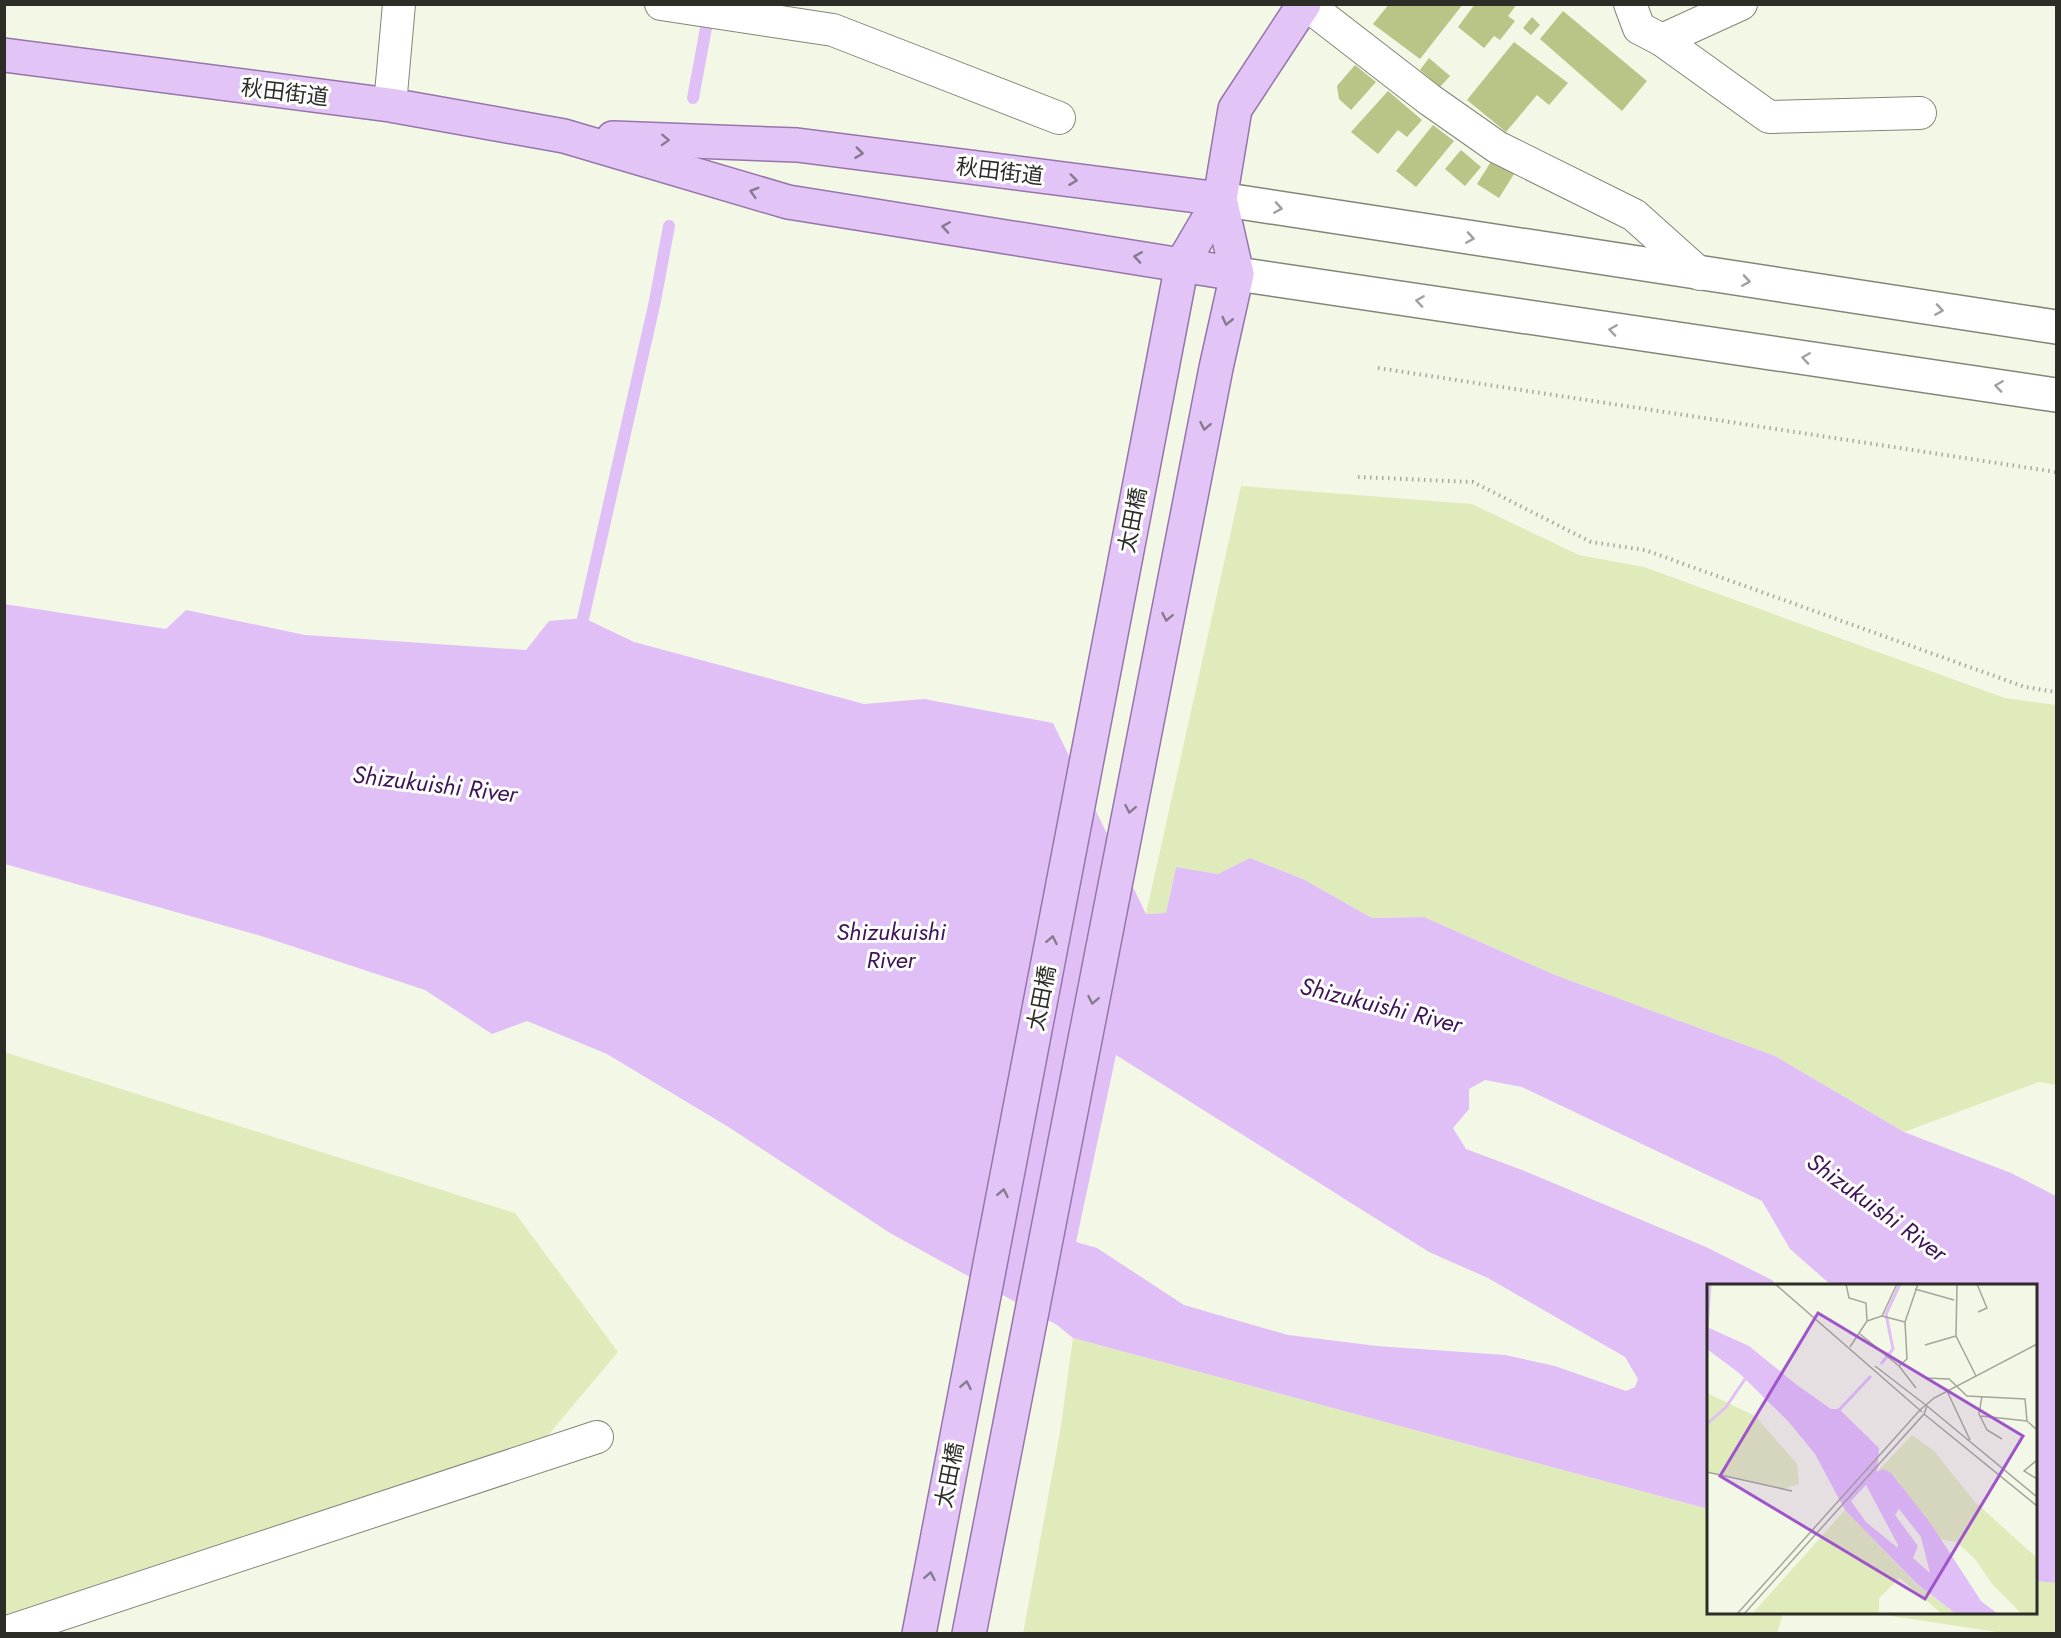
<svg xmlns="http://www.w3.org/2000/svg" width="2061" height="1638" viewBox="0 0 2061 1638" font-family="Jost,'Noto Sans JP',sans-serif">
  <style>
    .green { fill: #e0ebbb }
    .water { fill: #e0bff7; fill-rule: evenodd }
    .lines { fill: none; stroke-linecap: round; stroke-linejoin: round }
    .stream { stroke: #e0bff7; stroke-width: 12 }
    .building { fill: #b8c586 }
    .minor-casing { stroke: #828677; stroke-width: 34 }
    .tertiary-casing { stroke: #828677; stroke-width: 36 }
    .primary-casing { stroke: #9676aa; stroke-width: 36 }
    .path { stroke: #a6a99c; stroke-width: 4; stroke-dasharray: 1.5 4.5; stroke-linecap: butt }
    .minor { stroke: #fff; stroke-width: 32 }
    .tertiary { stroke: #fff; stroke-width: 33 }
    .primary { stroke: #e2c5f6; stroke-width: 33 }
    .oneway { stroke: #87798e }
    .oneway2 { stroke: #a0a09e }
    .labels { text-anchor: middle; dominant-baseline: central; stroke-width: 6; stroke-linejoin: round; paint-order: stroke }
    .street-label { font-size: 22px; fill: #2c2d27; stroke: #fff }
    .water-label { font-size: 24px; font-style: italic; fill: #3f1556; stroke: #fff }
    .inset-river { fill: none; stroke: #e0bff7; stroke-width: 3 }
    .inset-road { fill: none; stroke: #a3a69a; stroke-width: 1.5 }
    .view { fill: #9e55c9; fill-opacity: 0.15; stroke: #9e55c9; stroke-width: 3 }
    .inset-edge { fill: none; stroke: #2c2d27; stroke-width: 3 }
  </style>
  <rect width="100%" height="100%" fill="#f3f7e6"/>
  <g class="green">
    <path d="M1241 486 1472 504 1579 555 1644 567 2005 698 2056 705V1085L2039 1082 1904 1132 1775 1056 1555 975 1424 917 1372 918 1303 879 1250 858 1218 874 1176 867 1166 913 1146 914Z"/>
    <path d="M4 1052 515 1213 618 1352 528 1459 5 1633Z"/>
    <path d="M1073 1338 1708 1509V1612L1783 1613 1777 1634H1023L1060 1432Z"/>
    <path d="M2036 1581 2056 1583V1633H2003L1872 1613 2036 1612Z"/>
  </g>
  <path class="water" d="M4 604 166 629 186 610 305 635 526 650 549 621 584 618 634 642 864 704 924 699 1053 723 1146 914 1166 913 1176 867 1218 874 1250 858 1303 879 1372 918 1424 917 1555 975 1775 1056 1904 1132 2011 1173 2056 1196V1583L2036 1581V1286L1831 1285 1790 1249 1762 1201 1522 1087 1485 1080 1469 1089V1109L1453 1128 1466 1149 1527 1172 1706 1247 1772 1280 1776 1285 1708 1286V1509L1073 1338 1057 1325 890 1233 730 1128 607 1054 527 1021 492 1034 425 990 258 935 5 864ZM1116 1055 1429 1252 1488 1278 1625 1357 1638 1379 1635 1387 1626 1391 1555 1366 1505 1355 1377 1346 1288 1335 1184 1305 1097 1248 1076 1242Z"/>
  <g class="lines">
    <g class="stream">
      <path d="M693 98 709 12"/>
      <path d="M580 632 655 301 669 226"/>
    </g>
  </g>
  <g class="building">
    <path d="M1389 4 1418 6 1463 4 1420 59 1373 24Z"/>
    <path d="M1475 4H1517L1508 16 1515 21 1500 40 1494 36 1484 48 1458 27Z"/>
    <path d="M1563 11 1647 81 1622 111 1540 39Z"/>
    <path d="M1532 17 1540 25 1531 35 1523 28Z"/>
    <path d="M1514 42 1568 83 1549 105 1537 95 1506 132 1467 100Z"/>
    <path d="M1429 58 1450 76 1440 87 1420 70Z"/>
    <path d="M1355 65 1376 82 1351 110 1339 99 1337 86Z"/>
    <path d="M1388 91 1422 120 1407 137 1398 130 1378 154 1351 132Z"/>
    <path d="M1433 125 1454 141 1416 187 1396 171Z"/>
    <path d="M1461 150 1481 167 1465 186 1445 169Z"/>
    <path d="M1492 160 1514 174 1499 198 1477 184Z"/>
  </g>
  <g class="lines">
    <g class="minor-casing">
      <g id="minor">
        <path d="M661 4 833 30 1059 118"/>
        <path d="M1306 4 1430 100 1497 147 1634 215 1700 274"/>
        <path d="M1630 4 1639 28 1662 40 1769 117 1920 113"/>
        <path d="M1662 40 1741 4"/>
        <path d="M390 105 399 4"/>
        <path d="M4 1633 597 1437"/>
      </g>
    </g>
    <g class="tertiary-casing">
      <g id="tertiary">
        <path d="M1220 199 2056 327"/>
        <path d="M1237 274 2056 395"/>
      </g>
    </g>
    <g class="primary-casing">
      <g id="primary">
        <path d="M4 55 390 105 564 136 788 202 1237 274"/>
        <path d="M613 138 797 145 1220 199"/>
        <path d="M919 1634 1182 264 1220 199 1235 109 1304 4"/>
        <path d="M969 1634 1216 368 1237 274 1220 199"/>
      </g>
    </g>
    <g class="path">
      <path d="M1378 368 2056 472"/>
      <path d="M1358 477 1473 482 1591 542 1645 550 2025 687 2056 692"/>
    </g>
    <use href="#minor" class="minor"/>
    <use href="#tertiary" class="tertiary"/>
    <use href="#primary" class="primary"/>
  </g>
  <defs><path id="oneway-chevron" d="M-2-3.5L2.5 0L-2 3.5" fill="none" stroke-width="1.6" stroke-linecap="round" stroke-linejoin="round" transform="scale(1.5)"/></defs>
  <g class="oneway">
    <use href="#oneway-chevron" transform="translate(665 140) rotate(2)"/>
    <use href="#oneway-chevron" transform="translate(859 153) rotate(7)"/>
    <use href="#oneway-chevron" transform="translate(1073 180) rotate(7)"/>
    <use href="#oneway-chevron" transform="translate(754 192) rotate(-164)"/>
    <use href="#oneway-chevron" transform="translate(946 227) rotate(-171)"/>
    <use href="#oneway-chevron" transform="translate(1138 257) rotate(-171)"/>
    <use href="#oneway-chevron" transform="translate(1227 321) rotate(103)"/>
    <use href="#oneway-chevron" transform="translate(1205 426) rotate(101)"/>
    <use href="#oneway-chevron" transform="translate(1167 617) rotate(101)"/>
    <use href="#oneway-chevron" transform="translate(1130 809) rotate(101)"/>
    <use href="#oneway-chevron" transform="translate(1052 940) rotate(-79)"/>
    <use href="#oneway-chevron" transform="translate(1093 1000) rotate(101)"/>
    <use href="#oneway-chevron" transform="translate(1003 1193) rotate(-79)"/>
    <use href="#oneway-chevron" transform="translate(966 1385) rotate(-79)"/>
    <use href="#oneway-chevron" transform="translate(930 1576) rotate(-79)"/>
  </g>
  <g class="oneway2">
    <use href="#oneway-chevron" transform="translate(1278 208) rotate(9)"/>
    <use href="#oneway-chevron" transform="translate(1470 238) rotate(9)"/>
    <use href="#oneway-chevron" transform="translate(1746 281) rotate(9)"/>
    <use href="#oneway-chevron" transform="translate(1420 301) rotate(-172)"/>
    <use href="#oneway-chevron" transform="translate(1939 310) rotate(9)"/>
    <use href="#oneway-chevron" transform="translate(1613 330) rotate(-172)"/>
    <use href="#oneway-chevron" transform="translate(1806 358) rotate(-172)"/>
    <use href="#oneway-chevron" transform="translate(1999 386) rotate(-172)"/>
  </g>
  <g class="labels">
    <g class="street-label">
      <text transform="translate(285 92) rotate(7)">秋田街道</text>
      <text transform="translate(1000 171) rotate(7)">秋田街道</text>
      <text transform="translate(1132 520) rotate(-79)">太田橋</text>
      <text transform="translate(1041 998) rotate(-79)">太田橋</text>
      <text transform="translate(949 1475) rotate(-79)">太田橋</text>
    </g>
    <g class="water-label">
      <text transform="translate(435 784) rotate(7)">Shizukuishi River</text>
      <text x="891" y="931">Shizukuishi<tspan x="891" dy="28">River</tspan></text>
      <text transform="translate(1381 1005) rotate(14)">Shizukuishi River</text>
      <text transform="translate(1877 1207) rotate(36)">Shizukuishi River</text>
    </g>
  </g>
  <g transform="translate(1707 1284)">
    <rect width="330" height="330" fill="#f3f7e6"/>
    <path d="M0 109 48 132 90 180 92 200 76 205 0 189ZM205 151 227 167 268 218 330 274V330H315L285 300 268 275 249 258 232 255 188 194 170 188ZM138 226 210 301 249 330H235L193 294 172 314V330H45Z" fill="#e0ebbb"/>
    <path d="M0 43 42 62 90 101 124 125H132L172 164 170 188 176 185 184 189 224 240 274 317 291 330H249L210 300 138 226 108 170 81 137 32 89 0 65ZM159 201 191 261V264L159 238 144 217ZM192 225 214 253 223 289 206 274 211 262 188 231Z" fill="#e0bff7" fill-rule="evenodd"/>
    <path class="inset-river" d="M0 46 3 0M174 80 186 65 179 30 193 0M132 126 164 92M0 140 19 123 38 95"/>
    <path class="inset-road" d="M68 0 215 128M139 0 142 14 159 19 160 37 143 63M250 0 249 52 269 92M270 0 280 24 271 28M208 5 247 16M175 32 198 38M160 37 175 32 190 0M153 50 192 82 209 104M218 61 249 52M168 82 220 122M192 82 200 75 198 38 211 0M218 94 242 95 260 112 318 115 320 137 330 146M240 107 263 156M275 112 272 130 280 146 295 155M220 122 330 213M217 130 330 222M274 132 320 137M330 176 317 187 330 195M0 188 85 207M30 330 213 126 227 114 330 60M37 330 217 130 220 122"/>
    <path class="view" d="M111 29 316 152 218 315 13 192Z"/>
    <rect width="330" height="330" class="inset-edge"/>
  </g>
  <rect width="2061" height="1638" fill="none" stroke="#2c2d27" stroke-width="12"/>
</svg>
